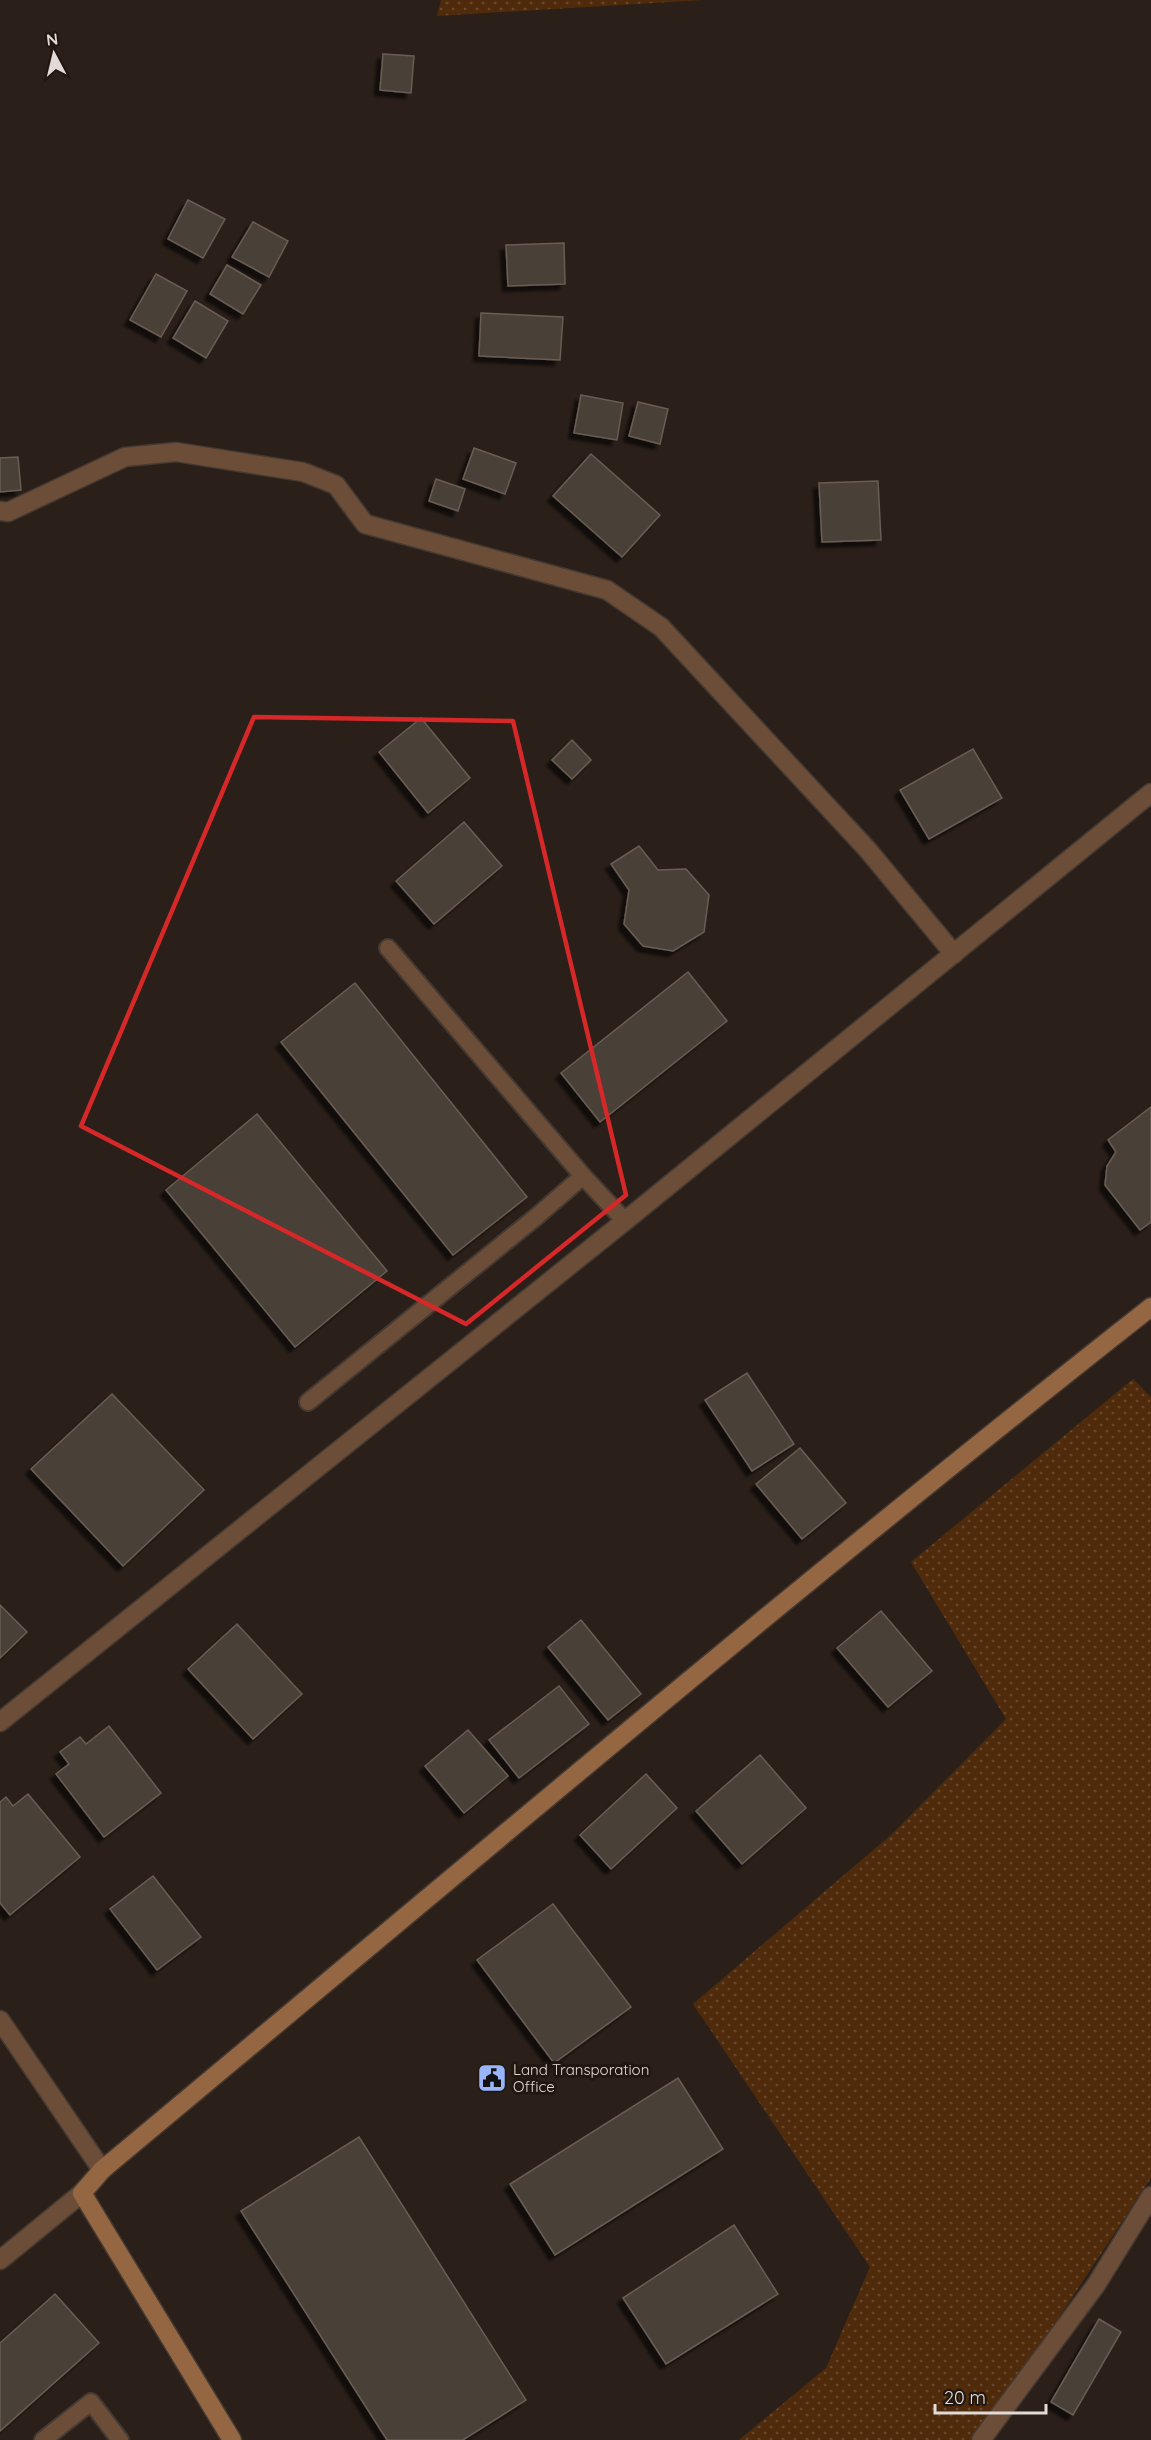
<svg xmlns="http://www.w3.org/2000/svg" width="1151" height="2440" viewBox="0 0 1151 2440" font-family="Quicksand,sans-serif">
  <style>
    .grass { fill: url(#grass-dots) }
    .building { fill: #4a3f37; stroke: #695d54; stroke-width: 1.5; filter: url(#shadow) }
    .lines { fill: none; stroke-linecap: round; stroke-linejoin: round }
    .lane-casing { stroke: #453a33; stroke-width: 20 }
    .street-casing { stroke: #453a33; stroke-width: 21 }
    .secondary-casing { stroke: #453a33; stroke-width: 21 }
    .lane { stroke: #6c4e38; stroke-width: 16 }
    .street { stroke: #6c4e38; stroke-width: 18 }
    .secondary { stroke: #956642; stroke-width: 18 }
    .marked { fill: none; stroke: #d62828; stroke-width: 4.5; stroke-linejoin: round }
    .labels { text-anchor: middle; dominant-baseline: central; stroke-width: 6; stroke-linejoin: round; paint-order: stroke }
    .poi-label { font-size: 15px; fill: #e2dad6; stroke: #211710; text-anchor: start }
  </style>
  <defs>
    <pattern id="grass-dots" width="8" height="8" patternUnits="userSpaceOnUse" patternTransform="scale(1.5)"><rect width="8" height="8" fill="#502b0b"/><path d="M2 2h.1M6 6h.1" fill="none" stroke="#69492e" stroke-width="1.8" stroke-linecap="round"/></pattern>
    <filter id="shadow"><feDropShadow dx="-5.5" dy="5.5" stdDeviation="1.5" flood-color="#0009"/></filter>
  </defs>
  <rect width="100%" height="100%" fill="#2b2019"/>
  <g class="grass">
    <path d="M441 0H703L437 16Z"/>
    <path d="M1133 1379 1151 1397V2178L978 2440H739L826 2368 870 2267 693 2004 892 1834 1006 1719 911 1562Z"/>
  </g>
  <g class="building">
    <path d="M383 54 414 56 411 93 380 90Z"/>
    <path d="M188 200 225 219 203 258 168 239Z"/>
    <path d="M253 222 288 241 269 277 232 257Z"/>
    <path d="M564 243 565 284 508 286 506 245Z"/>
    <path d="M227 265 261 285 243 314 210 294Z"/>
    <path d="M156 274 187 291 161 337 130 320Z"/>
    <path d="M195 301 228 321 206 358 173 338Z"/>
    <path d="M481 313 563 317 560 360 479 356Z"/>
    <path d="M581 395 623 403 617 440 574 433Z"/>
    <path d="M638 402 668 409 660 444 629 436Z"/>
    <path d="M474 448 516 463 505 494 463 479Z"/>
    <path d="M591 454 660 515 622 557 553 496Z"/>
    <path d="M18 457 21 490 0 492V458Z"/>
    <path d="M436 479 465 489 458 511 429 501Z"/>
    <path d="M878 481 881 540 822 542 819 483Z"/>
    <path d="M421 718 470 778 428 813 379 752Z"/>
    <path d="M572 740 591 760 572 779 552 760Z"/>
    <path d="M973 749 1002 798 929 839 900 790Z"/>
    <path d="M464 822 502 866 434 924 396 881Z"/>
    <path d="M639 846 658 870 686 869 709 895 704 932 673 951 643 946 624 924 629 890 611 864Z"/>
    <path d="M688 972 727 1021 600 1122 561 1073Z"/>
    <path d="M355 983 527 1197 453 1255 281 1042Z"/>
    <path d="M1151 1107V1222L1140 1230 1105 1185 1107 1166 1116 1152 1108 1140Z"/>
    <path d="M257 1114 387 1271 295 1347 166 1190Z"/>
    <path d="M747 1373 794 1444 752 1471 705 1400Z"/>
    <path d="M112 1394 204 1490 123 1566 31 1469Z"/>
    <path d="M800 1448 846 1503 802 1539 756 1484Z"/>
    <path d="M0 1605 27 1632 0 1658Z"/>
    <path d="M881 1611 932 1671 888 1707 837 1648Z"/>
    <path d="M581 1620 641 1694 608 1720 548 1647Z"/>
    <path d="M237 1624 302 1694 253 1739 188 1669Z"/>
    <path d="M559 1686 589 1724 519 1778 489 1740Z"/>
    <path d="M109 1726 161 1793 104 1837 56 1774 69 1764 60 1752 80 1737 86 1744Z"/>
    <path d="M468 1730 508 1776 464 1813 425 1766Z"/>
    <path d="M760 1755 806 1808 742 1864 696 1811Z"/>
    <path d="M646 1774 677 1808 611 1869 580 1835Z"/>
    <path d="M28 1794 80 1857 10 1915 0 1903V1802L6 1797 13 1806Z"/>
    <path d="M153 1876 201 1937 157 1970 110 1909Z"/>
    <path d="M553 1904 631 2007 554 2063 477 1960Z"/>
    <path d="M678 2078 723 2149 555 2255 510 2184Z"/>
    <path d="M359 2137 526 2400 463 2440H387L241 2211Z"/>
    <path d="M734 2225 778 2294 666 2364 623 2298Z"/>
    <path d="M55 2294 99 2343 0 2431V2343Z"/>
    <path d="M1099 2319 1121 2332 1073 2415 1051 2402Z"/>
  </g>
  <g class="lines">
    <g class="lane-casing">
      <g id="lane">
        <path d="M388 948 583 1176 625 1221"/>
        <path d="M308 1402 536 1217 583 1176"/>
        <path d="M43 2440 91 2402 120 2440"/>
      </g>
    </g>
    <g class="street-casing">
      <g id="street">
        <path d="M0 511 8 512 125 457 176 452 303 472 336 485 365 524 607 590 661 627 867 849 954 954"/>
        <path d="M0 1722 625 1221 1151 793"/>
        <path d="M0 2020 102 2170"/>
        <path d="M0 2260 82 2193"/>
        <path d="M981 2440 1096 2285 1151 2196"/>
      </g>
    </g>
    <g class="secondary-casing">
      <path id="secondary" d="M232 2440 82 2193 102 2170C450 1880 795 1587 1151 1307"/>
    </g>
    <use href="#lane" class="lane"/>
    <use href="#street" class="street"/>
    <use href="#secondary" class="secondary"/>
  </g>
  <path class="marked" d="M254 717 513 721 626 1195 466 1324 81 1126Z"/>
  <defs>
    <g id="civic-square" transform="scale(1.5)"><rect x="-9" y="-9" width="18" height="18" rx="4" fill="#99b5fd" stroke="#211710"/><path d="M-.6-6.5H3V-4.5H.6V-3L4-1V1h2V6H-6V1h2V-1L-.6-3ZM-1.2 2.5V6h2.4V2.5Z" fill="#111"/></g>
  </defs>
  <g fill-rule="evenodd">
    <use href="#civic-square" x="492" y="2078"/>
  </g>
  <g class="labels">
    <g class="poi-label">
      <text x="513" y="2069">Land Transporation<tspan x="513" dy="17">Office</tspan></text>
    </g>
  </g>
  <g transform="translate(54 54) rotate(353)" stroke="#211710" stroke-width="4.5" paint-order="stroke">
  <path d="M0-4.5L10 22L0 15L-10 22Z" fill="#e2dad6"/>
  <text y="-9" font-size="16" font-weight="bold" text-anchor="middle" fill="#e2dad6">N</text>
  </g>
  <path d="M935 2404v9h111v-9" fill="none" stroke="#e2dad6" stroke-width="3"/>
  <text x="944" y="2404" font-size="18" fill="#e2dad6" stroke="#211710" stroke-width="4.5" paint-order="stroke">20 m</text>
</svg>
